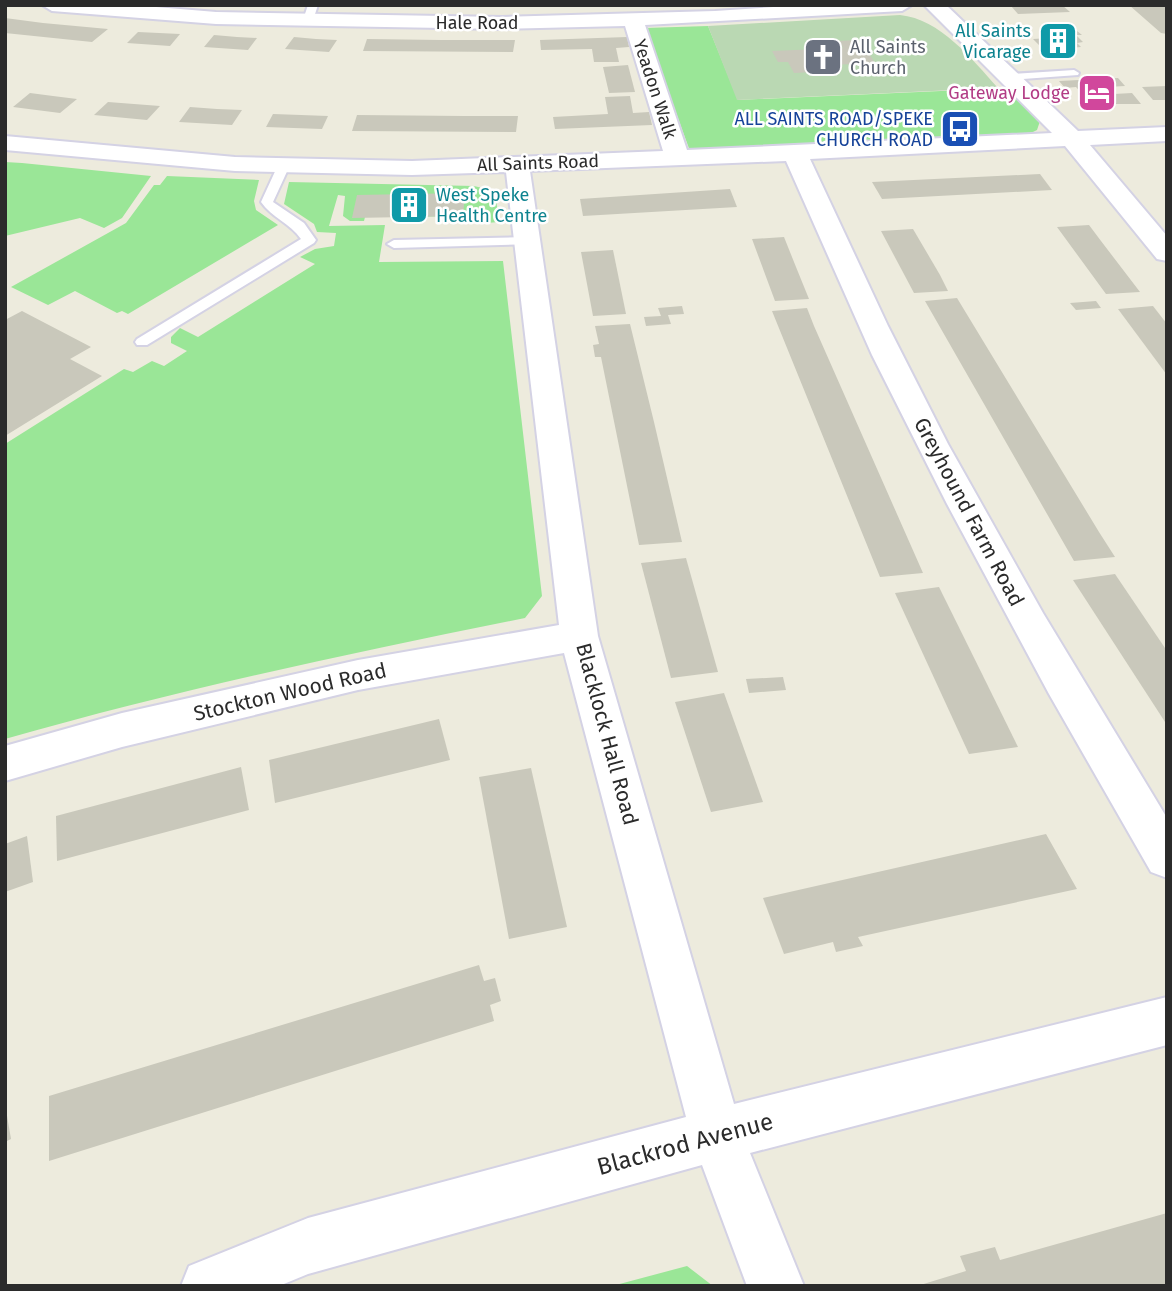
<svg xmlns="http://www.w3.org/2000/svg" width="1172" height="1291" viewBox="0 0 1172 1291" font-family="'Fira Sans',sans-serif">
  <style>
    .green { fill: #9ae697 }
    .cemetery { fill: #bad8b3 }
    .building { fill: #c9c8bb }
    .lines { fill: none; stroke-linecap: round; stroke-linejoin: round }
    .lane-casing { stroke: #d4d2e4; stroke-width: 4 }
    .street-casing { stroke: #d4d2e4; stroke-width: 4 }
    .lane { fill: #fff; fill-rule: evenodd }
    .street { fill: #fff; fill-rule: evenodd }
    .labels { text-anchor: middle; dominant-baseline: central; stroke-width: 5; stroke-linejoin: round; paint-order: stroke }
    .far-street-label { font-size: 18px; fill: #2b2b2b; stroke: #fff }
    .far-culture-label { font-size: 18px; fill: #0d838f; stroke: #fff; text-anchor: end }
    .far-worship-label { font-size: 18px; fill: #5b616d; stroke: #fff; text-anchor: start }
    .far-hotel-label { font-size: 18px; fill: #b23c85; stroke: #fff; text-anchor: end }
    .far-transit-label { font-size: 18px; fill: #164399; stroke: #fff; text-anchor: end }
    .street-label { font-size: 21px; fill: #2b2b2b; stroke: #fff }
    .near-street-label { font-size: 24px; fill: #2b2b2b; stroke: #fff }
  </style>
  <rect width="100%" height="100%" fill="#edebdd"/>
  <g class="green">
    <path d="M708 26 738 100 1008 88 1040 121 1037 130 1029 134 690 151 645 28Z"/>
    <path d="M5 162 22 163 151 176 122 218 104 228 80 218 5 236Z"/>
    <path d="M167 176 259 180 254 201 256 210 278 225 128 314 122 311 117 313 75 291 48 305 11 287 126 223 154 185H160Z"/>
    <path d="M289 182 474 186 495 191 499 222 486 223 484 216 365 217 364 221H350L343 216 345 196 338 195 329 226 385 225 379 262 503 261 542 596 525 618C350 653 177 690 5 739V444L124 369 133 372 152 361 164 366 187 351 171 343V337L180 328 198 337 315 264 300 257 315 249 334 246 336 233 317 232 314 224 284 204Z"/>
    <path d="M687 1266 713 1286H612Z"/>
  </g>
  <path class="cemetery" d="M900 15C940 19 972 59 998 88L737 100 708 26Z"/>
  <g class="building">
    <path d="M1026 5H1062L1070 12 1018 14 1011 6Z"/>
    <path d="M1129 5H1164L1167 8V34L1161 33Z"/>
    <path d="M5 18 43 23 108 29 92 42 5 33Z"/>
    <path d="M1077 31 1082 35H1076L1083 42 1077 43 1081 47 1044 50 1033 39 1050 38 1045 33Z"/>
    <path d="M138 32 180 34 170 46 127 43Z"/>
    <path d="M214 35 237 37 257 38 248 50 204 47Z"/>
    <path d="M294 37 316 39 337 40 329 52 285 49Z"/>
    <path d="M627 37 629 47 616 48 619 62H594L592 49 541 50 540 40Z"/>
    <path d="M367 39 441 40H515L513 52 363 51Z"/>
    <path d="M856 40 859 44H863L875 63 831 65 834 71 794 73 788 62H778L772 51 843 48 839 41Z"/>
    <path d="M628 65 635 92 609 93 603 67Z"/>
    <path d="M1118 78 1125 86 1107 87 1114 94 1132 93 1141 104H1091L1076 87 1065 88 1059 81Z"/>
    <path d="M1167 86V100H1153L1142 87Z"/>
    <path d="M30 93 53 96 77 99 60 113 13 107Z"/>
    <path d="M630 96 633 113 649 112 652 125 555 129 553 117 608 114 605 97Z"/>
    <path d="M108 102 160 106 147 120 94 115Z"/>
    <path d="M190 107 217 109 242 110 232 125 179 122Z"/>
    <path d="M273 114 301 115 328 116 322 129 266 127Z"/>
    <path d="M357 115 464 116H518L516 132 352 131Z"/>
    <path d="M1040 174 1052 190 882 199 872 182Z"/>
    <path d="M730 189 737 207 583 216 580 199Z"/>
    <path d="M465 193 463 216 352 218 357 195Z"/>
    <path d="M1089 225 1101 241 1140 292 1106 294 1057 227Z"/>
    <path d="M913 229 940 275 948 291 914 293 881 231Z"/>
    <path d="M784 237 796 267 809 299 775 301 752 239Z"/>
    <path d="M613 250 626 314 593 316 581 252Z"/>
    <path d="M957 298 1099 532 1115 557 1074 561 925 301Z"/>
    <path d="M1096 301 1101 308 1076 310 1070 303Z"/>
    <path d="M682 306 684 314 668 315 671 324 646 326 644 317 661 316 658 308Z"/>
    <path d="M1153 306 1167 324V375L1118 309Z"/>
    <path d="M807 308 814 326 923 573 880 577 772 311Z"/>
    <path d="M22 311 91 347 70 359 102 376 5 436V320Z"/>
    <path d="M630 324 654 422 682 542 639 545 601 357H595L593 345 599 344 595 326Z"/>
    <path d="M686 558 718 672 671 678 641 563Z"/>
    <path d="M1115 574 1167 651V725L1073 580Z"/>
    <path d="M939 587 986 682 1018 747 969 754 895 593Z"/>
    <path d="M783 677 786 690 749 693 746 679Z"/>
    <path d="M724 693 763 802 711 812 675 702Z"/>
    <path d="M439 719 450 760 275 803 269 760Z"/>
    <path d="M241 767 249 810 57 861 56 816Z"/>
    <path d="M531 768 567 927 509 939 479 777Z"/>
    <path d="M1046 834 1077 889 858 937 863 946 836 952 833 942 784 954 763 898Z"/>
    <path d="M27 836 33 882 5 892V844Z"/>
    <path d="M479 965 484 981 495 978 501 1001 490 1005 494 1021 49 1161V1096Z"/>
    <path d="M5 1104 11 1139 5 1142Z"/>
    <path d="M1167 1213V1286H917L966 1271 960 1256 995 1247 1000 1260Z"/>
  </g>
  <g class="lines">
    <g class="lane-casing">
      <g id="lane">
        <path d="M308 5H318L313 20 308 23 303 20Z"/>
        <path d="M1074 70 1079 73 1078 75 1010 80 1004 77 1010 74Z"/>
        <path d="M284 161 290 165 273 202 304 223 316 240 314 243 147 345H137L135 342 137 339 301 239C290 223 272 218 261 202L278 165Z"/>
        <path d="M527 237 532 238V244L394 248 387 244 394 240Z"/>
      </g>
    </g>
    <g class="street-casing">
      <path id="street" d="M42 5H132L216 12 502 17 715 11 804 5H912L902 11 645 25 687 150 1052 133 924 5H946L1078 131 1167 127V141L1090 145 1167 236V261L1157 259 1065 146 810 159 888 326 948 444 1043 613 1167 818V878L1151 872 1049 694 947 504 872 355 786 161 530 171 598 636 734 1104 1167 997V1045L750 1153 804 1286H747L702 1165 308 1274 279 1286H181L189 1266 308 1218 686 1117 564 653 358 690 122 747 5 781V746L122 713 358 660 559 625 506 172 412 175 235 171 5 150V136L235 157 412 161 663 151 625 26 502 29 216 24 52 11Z"/>
    </g>
    <use href="#lane" class="lane"/>
    <use href="#street" class="street"/>
  </g>
  <defs>
    <g id="building-square" transform="scale(2.0125)"><rect x="-9" y="-9" width="18" height="18" rx="4" fill="#0f9aa8" stroke="#fff"/><path d="M-4-6H4V6H1V3H-1V6H-4ZM-2.5-4.3h1.7v1.8h-1.7ZM.8-4.3h1.7v1.8H.8ZM-2.5-1h1.7V.8h-1.7ZM.8-1h1.7V.8H.8Z" fill="#fff"/></g>
    <g id="church-square" transform="scale(2.0125)"><rect x="-9" y="-9" width="18" height="18" rx="4" fill="#6b7280" stroke="#fff"/><path d="M-1.2-6h2.4v3.5h3.3v2.4h-3.3V6h-2.4V-.1h-3.3v-2.4h3.3Z" fill="#fff"/></g>
    <g id="hotel-square" transform="scale(2.0125)"><rect x="-9" y="-9" width="18" height="18" rx="4" fill="#d1479c" stroke="#fff"/><path d="M-6-4.5h1.5V1H6V5H4.5V3h-9V5H-6ZM-4 0a1.8 1.8 0 1 1 3.6 0ZM.5 0V-2.5h3Q6-2.5 6 0Z" fill="#fff"/></g>
    <g id="bus-square" transform="scale(2.0125)"><rect x="-9" y="-9" width="18" height="18" rx="4" fill="#1a4fb4" stroke="#fff"/><path d="M-5-6H5V4H4V6H2V4H-2V6H-4V4H-5ZM-3.5-4V0h7V-4ZM-3.5 1.2v1.5H-2V1.2ZM2 1.2v1.5H3.5V1.2Z" fill="#fff"/></g>
  </defs>
  <g fill-rule="evenodd">
    <use href="#building-square" x="1058" y="41"/>
    <use href="#church-square" x="823" y="57"/>
    <use href="#hotel-square" x="1097" y="93"/>
    <use href="#bus-square" x="960" y="129"/>
    <use href="#building-square" x="409" y="205"/>
  </g>
  <g class="labels">
    <g class="far-street-label">
      <text x="477" y="23">Hale Road</text>
      <text transform="translate(655 89) rotate(72)">Yeadon Walk</text>
      <text transform="translate(538 163) rotate(-2)">All Saints Road</text>
    </g>
    <g class="far-culture-label">
      <text x="1031" y="31">All Saints<tspan x="1031" dy="21">Vicarage</tspan></text>
      <text x="436" y="195" text-anchor="start">West Speke<tspan x="436" dy="21">Health Centre</tspan></text>
    </g>
    <g class="far-worship-label">
      <text x="850" y="47">All Saints<tspan x="850" dy="21">Church</tspan></text>
    </g>
    <g class="far-hotel-label">
      <text x="1070" y="93">Gateway Lodge</text>
    </g>
    <g class="far-transit-label">
      <text x="933" y="119">ALL SAINTS ROAD/SPEKE<tspan x="933" dy="21">CHURCH ROAD</tspan></text>
    </g>
    <g class="street-label">
      <text transform="translate(969 512) rotate(62)">Greyhound Farm Road</text>
      <text transform="translate(290 692) rotate(-13)">Stockton Wood Road</text>
      <text transform="translate(607 734) rotate(75)">Blacklock Hall Road</text>
    </g>
    <g class="near-street-label">
      <text transform="translate(685 1144) rotate(-15)">Blackrod Avenue</text>
    </g>
  </g>
  <rect width="1172" height="1291" fill="none" stroke="#2b2b2b" stroke-width="14"/>
</svg>
